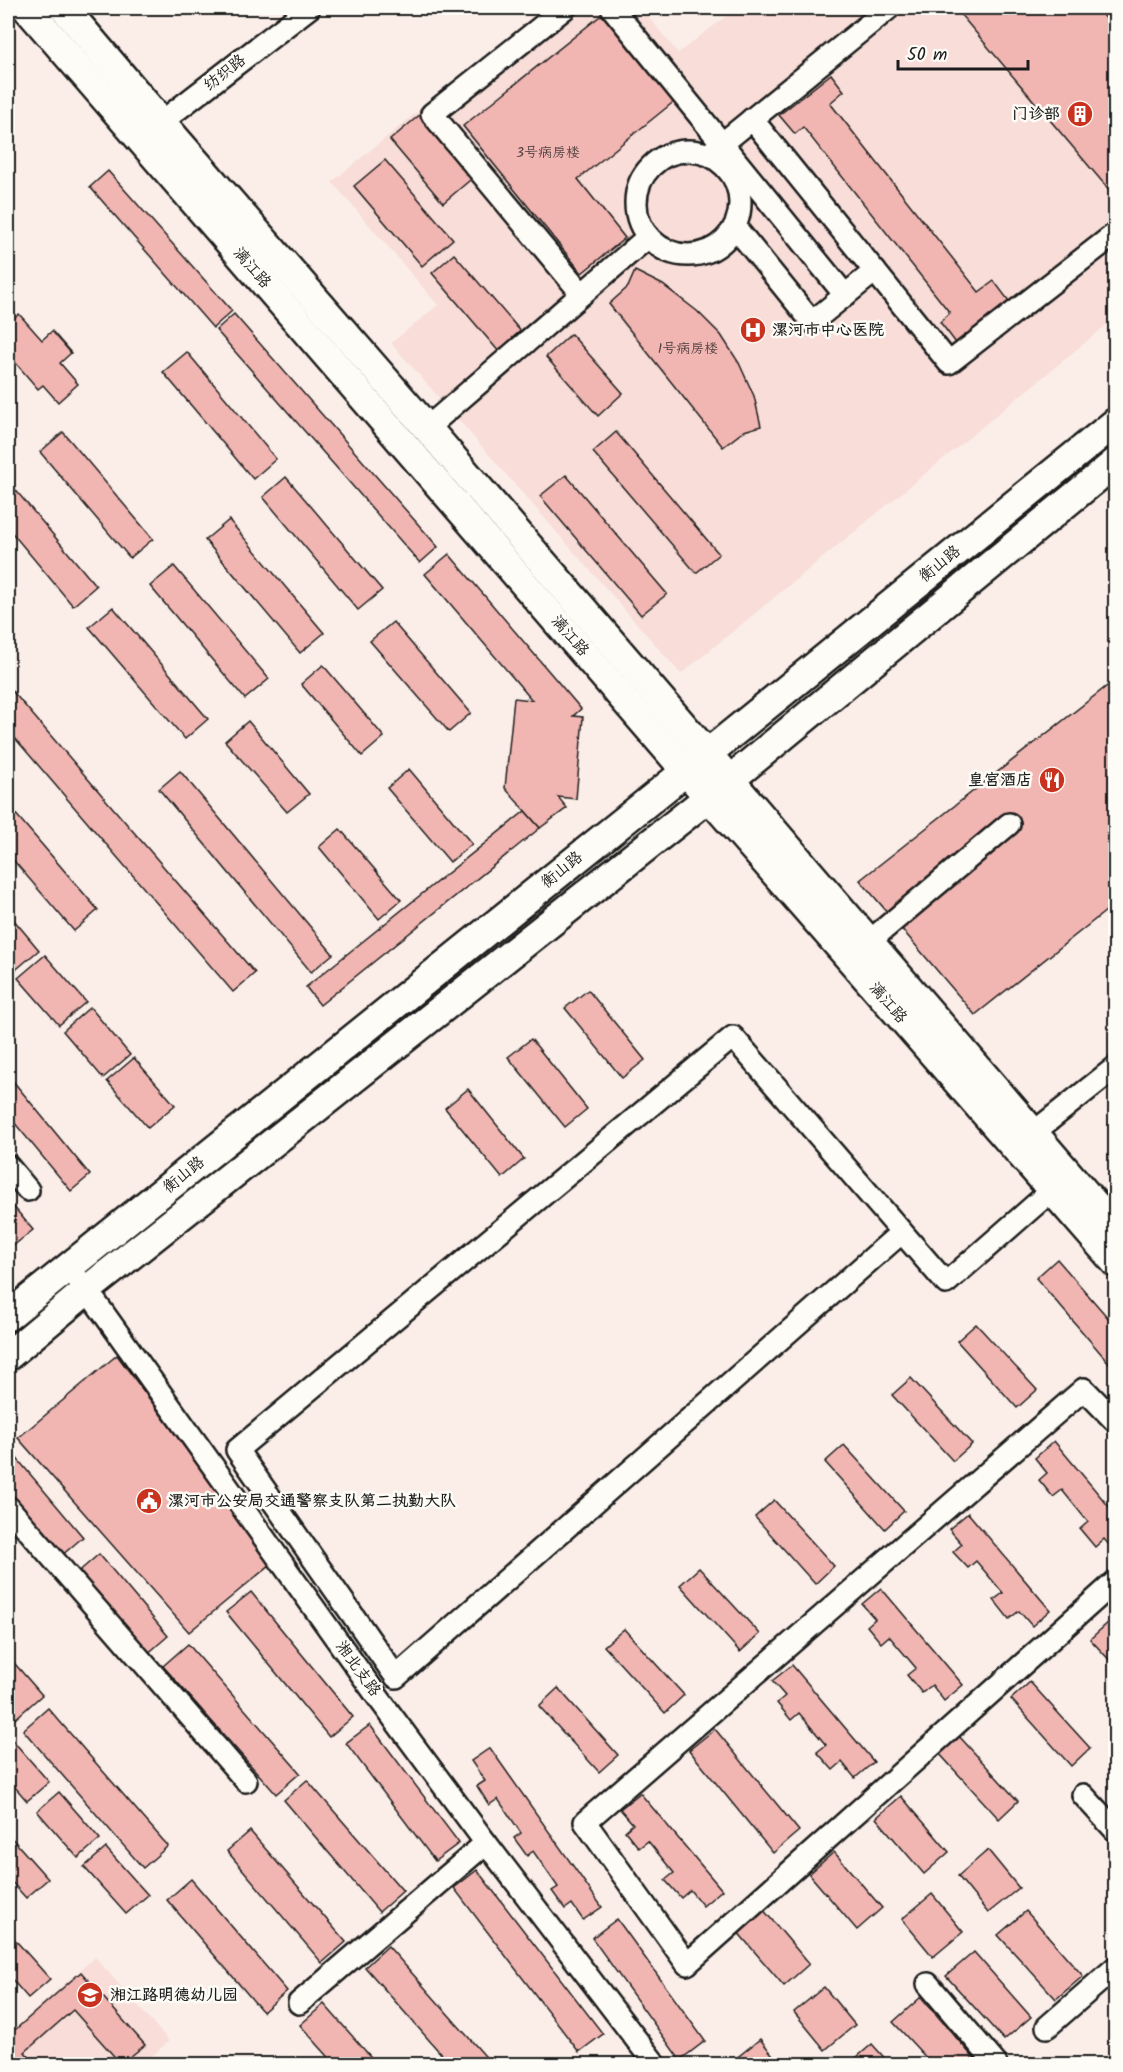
<svg xmlns="http://www.w3.org/2000/svg" width="1123" height="2072" viewBox="0 0 1123 2072" font-family="Kalam,'LXGW WenKai TC',sans-serif">
  <style>
    .built { fill: #f8ddd8 }
    .building { fill: #f2b6b2; stroke: #1c1c1c; stroke-width: 1.5 }
    .lines { fill: none; stroke-linecap: round; stroke-linejoin: round }
    .street-casing { stroke: #1c1c1c; stroke-width: 26 }
    .secondary-casing { stroke: #1c1c1c; stroke-width: 33 }
    .street { stroke: #fdfcf7; stroke-width: 21 }
    .secondary { stroke: #fdfcf7; stroke-width: 28 }
    .labels { text-anchor: middle; dominant-baseline: central; stroke-width: 5; stroke-linejoin: round; paint-order: stroke }
    .number-label { font-size: 14px; fill: #524242 }
    .street-label { font-size: 16px; fill: #1c1c1c; stroke: #fdfcf7 }
    .poi-label { font-size: 16px; font-weight: bold; fill: #1c1c1c; stroke: #fdfcf7; text-anchor: start }
  </style>
  <rect width="100%" height="100%" fill="#fbeee9"/>
  <filter id="ink" filterUnits="userSpaceOnUse"><feTurbulence type="fractalNoise" baseFrequency=".0167" numOctaves="2"/><feDisplacementMap in="SourceGraphic" scale="12" xChannelSelector="R" yChannelSelector="G"/><feConvolveMatrix kernelMatrix="1 2 1 2 8 2 1 2 1" color-interpolation-filters="sRGB"/></filter>
  <g filter="url(#ink)">
    <g class="built">
      <path d="M543 8H641L678 53 737 8H1115V318L681 674 391 343 438 305 332 182Z"/>
      <path d="M95 1957 169 2041 143 2064H8V2034Z"/>
    </g>
    <g class="building">
      <path d="M955 8H1097L1116 30V198Z"/>
      <path d="M605 12 676 100 578 179 625 238 582 273 463 126Z"/>
      <path d="M831 74 844 91 830 103 979 292 994 281 1009 301 956 343 940 322 950 313 803 127 795 134 779 115Z"/>
      <path d="M423 112 476 175 443 203 390 140Z"/>
      <path d="M385 160 453 239 422 266 354 186Z"/>
      <path d="M108 171 232 311 213 328 90 187Z"/>
      <path d="M454 254 523 334 500 353 432 273Z"/>
      <path d="M635 271 663 285 697 311 721 335 739 363 754 396 761 426 744 431 723 447 609 304 628 287Z"/>
      <path d="M19 314 42 340 52 331 71 353 60 363 78 384 58 402 43 385 38 389 8 354 12 350 8 345V324Z"/>
      <path d="M234 314 438 547 420 563 216 330Z"/>
      <path d="M571 334 623 393 598 416 546 357Z"/>
      <path d="M187 352 276 459 253 479 163 372Z"/>
      <path d="M63 432 153 539 130 558 40 452Z"/>
      <path d="M616 432 719 554 696 573 593 452Z"/>
      <path d="M566 475 667 594 641 615 540 496Z"/>
      <path d="M286 477 382 590 358 610 263 497Z"/>
      <path d="M8 481 96 586 73 606 8 528Z"/>
      <path d="M229 520 324 633 300 653 205 540Z"/>
      <path d="M449 554 581 709 573 716 583 717 576 799 558 797 567 808 540 828 505 788 514 698 532 700 425 574Z"/>
      <path d="M174 566 269 679 245 699 150 586Z"/>
      <path d="M113 607 208 719 185 739 89 627Z"/>
      <path d="M393 622 471 713 449 732 370 641Z"/>
      <path d="M323 665 384 737 362 756 301 684Z"/>
      <path d="M1116 679V903L975 1015 860 880Z"/>
      <path d="M8 686 255 973 233 992 8 730Z"/>
      <path d="M248 721 309 794 287 812 225 741Z"/>
      <path d="M409 769 472 844 450 862 387 788Z"/>
      <path d="M180 771 333 954 311 972 159 789Z"/>
      <path d="M8 805 98 910 74 931 8 854Z"/>
      <path d="M525 811 540 828 320 1005 306 987Z"/>
      <path d="M340 829 401 900 379 919 319 847Z"/>
      <path d="M8 913 39 950 12 973 8 968Z"/>
      <path d="M45 955 86 1002 59 1025 18 978Z"/>
      <path d="M588 990 645 1060 622 1078 565 1008Z"/>
      <path d="M90 1007 130 1055 103 1078 63 1031Z"/>
      <path d="M531 1039 587 1109 565 1127 508 1057Z"/>
      <path d="M134 1058 175 1105 148 1128 107 1081Z"/>
      <path d="M8 1075 90 1175 71 1191 8 1115Z"/>
      <path d="M468 1089 524 1159 502 1178 445 1108Z"/>
      <path d="M8 1200 33 1230 13 1246 8 1240Z"/>
      <path d="M1057 1259 1116 1327V1371L1036 1278Z"/>
      <path d="M976 1324 1037 1390 1017 1408 957 1341Z"/>
      <path d="M117 1355 271 1564 189 1632 18 1438Z"/>
      <path d="M911 1378 972 1444 953 1461 892 1395Z"/>
      <path d="M1054 1441 1116 1515V1553L1104 1539 1095 1547 1080 1529 1088 1522 1062 1490 1053 1497 1039 1480 1047 1473 1035 1458Z"/>
      <path d="M844 1445 904 1511 885 1529 825 1462Z"/>
      <path d="M14 1455 83 1537 60 1557 8 1495V1460Z"/>
      <path d="M774 1500 834 1566 815 1584 755 1517Z"/>
      <path d="M968 1513 1050 1610 1032 1626 1019 1611 1009 1619 994 1600 1003 1593 976 1561 968 1568 953 1552 962 1544 949 1529Z"/>
      <path d="M99 1554 168 1636 145 1656 76 1574Z"/>
      <path d="M699 1568 760 1634 740 1652 680 1585Z"/>
      <path d="M881 1588 963 1685 944 1701 932 1685 922 1693 907 1675 916 1668 889 1636 881 1643 867 1626 875 1619 862 1604Z"/>
      <path d="M251 1592 353 1717 329 1737 226 1612Z"/>
      <path d="M1109 1622 1116 1628V1667L1090 1639Z"/>
      <path d="M624 1629 684 1695 665 1713 604 1646Z"/>
      <path d="M188 1644 300 1773 276 1794 163 1666Z"/>
      <path d="M8 1656 42 1695 15 1719 8 1710Z"/>
      <path d="M792 1665 874 1762 855 1778 842 1762 833 1770 817 1752 826 1745 799 1713 791 1720 777 1703 785 1696 772 1681Z"/>
      <path d="M1030 1682 1090 1748 1071 1766 1011 1699Z"/>
      <path d="M558 1688 618 1755 599 1772 539 1706Z"/>
      <path d="M48 1708 168 1846 143 1868 23 1730Z"/>
      <path d="M370 1725 459 1843 435 1861 346 1743Z"/>
      <path d="M715 1729 799 1831 773 1853 689 1750Z"/>
      <path d="M8 1735 49 1782 27 1801 8 1779Z"/>
      <path d="M958 1735 1018 1801 999 1819 938 1752Z"/>
      <path d="M490 1748 602 1907 583 1920 572 1904 565 1909 552 1891 558 1887 533 1851 527 1856 514 1838 521 1833 498 1799 489 1805 477 1786 485 1781 471 1761Z"/>
      <path d="M307 1780 403 1891 379 1912 284 1800Z"/>
      <path d="M59 1792 100 1839 78 1858 37 1811Z"/>
      <path d="M640 1793 722 1890 703 1906 690 1890 681 1898 665 1880 674 1873 648 1841 639 1848 625 1831 633 1824 620 1809Z"/>
      <path d="M901 1796 949 1852 924 1874 876 1818Z"/>
      <path d="M250 1831 346 1942 322 1963 227 1851Z"/>
      <path d="M8 1834 48 1879 26 1898 8 1878Z"/>
      <path d="M106 1848 148 1895 126 1914 84 1867Z"/>
      <path d="M988 1850 1019 1888 988 1913 958 1876Z"/>
      <path d="M834 1852 882 1908 857 1930 809 1874Z"/>
      <path d="M477 1870 603 2034 579 2052 454 1888Z"/>
      <path d="M191 1879 287 1991 263 2012 167 1900Z"/>
      <path d="M932 1894 963 1932 933 1957 902 1919Z"/>
      <path d="M762 1908 809 1964 784 1986 736 1930Z"/>
      <path d="M1026 1911 1083 1976 1056 1999 998 1935Z"/>
      <path d="M617 1919 705 2041 680 2060 592 1938Z"/>
      <path d="M8 1932 50 1979 28 1998 8 1975Z"/>
      <path d="M388 1946 492 2064H450L365 1967Z"/>
      <path d="M974 1952 1031 2017 1004 2040 946 1976Z"/>
      <path d="M81 1972 145 2045 121 2064 73 2010 25 2052 35 2064H8V2036Z"/>
      <path d="M824 1987 855 2025 825 2050 794 2012Z"/>
      <path d="M921 1997 978 2063 976 2064H932L893 2022Z"/>
      <path d="M324 2004 377 2064H335L300 2025Z"/>
      <path d="M760 2039 780 2064H729Z"/>
      <path d="M872 2044 890 2064H849Z"/>
    </g>
    <g class="lines">
      <g class="street-casing">
        <g id="street">
          <path d="M565 8 432 114 582 294"/>
          <path d="M612 8 845 295"/>
          <path d="M752 119 949 363 1116 233"/>
          <path d="M151 130 309 8"/>
          <circle cx="688" cy="203" r="52"/>
          <path d="M713 151 889 8"/>
          <path d="M735 227 812 322 875 271"/>
          <path d="M427 428 648 237"/>
          <path d="M859 950 1009 824"/>
          <path d="M1033 1133 1116 1067"/>
          <path d="M8 1166 28 1190"/>
          <path d="M902 1232 396 1677 237 1450 733 1037 946 1283 1052 1190"/>
          <path d="M68 1267 87 1290 377 1696 486 1843 655 2064"/>
          <path d="M1116 1422 1084 1389 585 1822 687 1964 1116 1581"/>
          <path d="M8 1507 246 1781"/>
          <path d="M1083 1795 1116 1831"/>
          <path d="M928 1984 996 2064"/>
          <path d="M299 2003 486 1843"/>
          <path d="M1047 2027 1116 1967"/>
        </g>
      </g>
      <g class="secondary-casing">
        <g id="secondary">
          <path d="M27 8 686 771 1116 1263"/>
          <path d="M64 8 161 122 427 428 1116 1229"/>
          <path d="M8 1316 686 771 1116 422"/>
          <path d="M8 1356 87 1290 709 797 1116 462"/>
        </g>
      </g>
      <use href="#street" class="street"/>
      <use href="#secondary" class="secondary"/>
    </g>
  </g>
  <defs>
    <g id="building-disc" transform="scale(1.35)"><circle r="9.5" fill="#c8321e" stroke="#fdfcf7"/><path d="M-4-6H4V6H1V3H-1V6H-4ZM-2.5-4.3h1.7v1.8h-1.7ZM.8-4.3h1.7v1.8H.8ZM-2.5-1h1.7V.8h-1.7ZM.8-1h1.7V.8H.8Z" fill="#fff"/></g>
    <g id="hospital-disc" transform="scale(1.35)"><circle r="9.5" fill="#c8321e" stroke="#fdfcf7"/><path d="M-5-5h3v3.5h4V-5h3V5h-3V1.5h-4V5h-3Z" fill="#fff"/></g>
    <g id="restaurant-disc" transform="scale(1.35)"><circle r="9.5" fill="#c8321e" stroke="#fdfcf7"/><path d="M-5-6h1v4h1v-4h1v4h1v-4h1v5L-1.5 .5V6h-2V.5L-5-1ZM5-6V6H3V1.5H1.5Q1.5-4 5-6Z" fill="#fff"/></g>
    <g id="civic-disc" transform="scale(1.35)"><circle r="9.5" fill="#c8321e" stroke="#fdfcf7"/><path d="M-.6-6.5H3V-4.5H.6V-3L4-1V1h2V6H-6V1h2V-1L-.6-3ZM-1.2 2.5V6h2.4V2.5Z" fill="#fff"/></g>
    <g id="school-disc" transform="scale(1.35)"><circle r="9.5" fill="#c8321e" stroke="#fdfcf7"/><path d="M0-5L7-2L0 1L-7-2ZM-4 1L0 2.5L4 1V4Q0 6-4 4Z" fill="#fff"/></g>
  </defs>
  <g fill-rule="evenodd">
    <use href="#building-disc" x="1080" y="114"/>
    <use href="#hospital-disc" x="753" y="330"/>
    <use href="#restaurant-disc" x="1052" y="780"/>
    <use href="#civic-disc" x="149" y="1501"/>
    <use href="#school-disc" x="90" y="1995"/>
  </g>
  <g class="labels">
    <g class="number-label">
      <text x="548" y="153">3号病房楼</text>
      <text x="688" y="349">1号病房楼</text>
    </g>
    <g class="street-label">
      <text transform="translate(225 73) rotate(-38)">纺织路</text>
      <text transform="translate(252 268) rotate(49)">漓江路</text>
      <text transform="translate(940 564) rotate(-39)">衡山路</text>
      <text transform="translate(570 636) rotate(49)">漓江路</text>
      <text transform="translate(562 870) rotate(-39)">衡山路</text>
      <text transform="translate(888 1003) rotate(49)">漓江路</text>
      <text transform="translate(184 1175) rotate(-39)">衡山路</text>
      <text transform="translate(358 1669) rotate(54)">湘北支路</text>
    </g>
    <g class="poi-label">
      <text x="1060" y="114" text-anchor="end">门诊部</text>
      <text x="772" y="330">漯河市中心医院</text>
      <text x="1032" y="780" text-anchor="end">皇宫酒店</text>
      <text x="168" y="1501">漯河市公安局交通警察支队第二执勤大队</text>
      <text x="110" y="1995">湘江路明德幼儿园</text>
    </g>
  </g>
  <rect width="1123" height="2072" fill="none" stroke="#fdfcf7" stroke-width="30"/>
  <rect x="15" y="15" width="1093" height="2042" fill="none" stroke="#1c1c1c" stroke-width="2" filter="url(#ink)"/>
  <path d="M898 60v9h130v-9" fill="none" stroke="#1c1c1c" stroke-width="3"/>
  <text x="907" y="60" font-size="18" fill="#1c1c1c" stroke="#fdfcf7" stroke-width="4.5" paint-order="stroke">50 m</text>
</svg>
